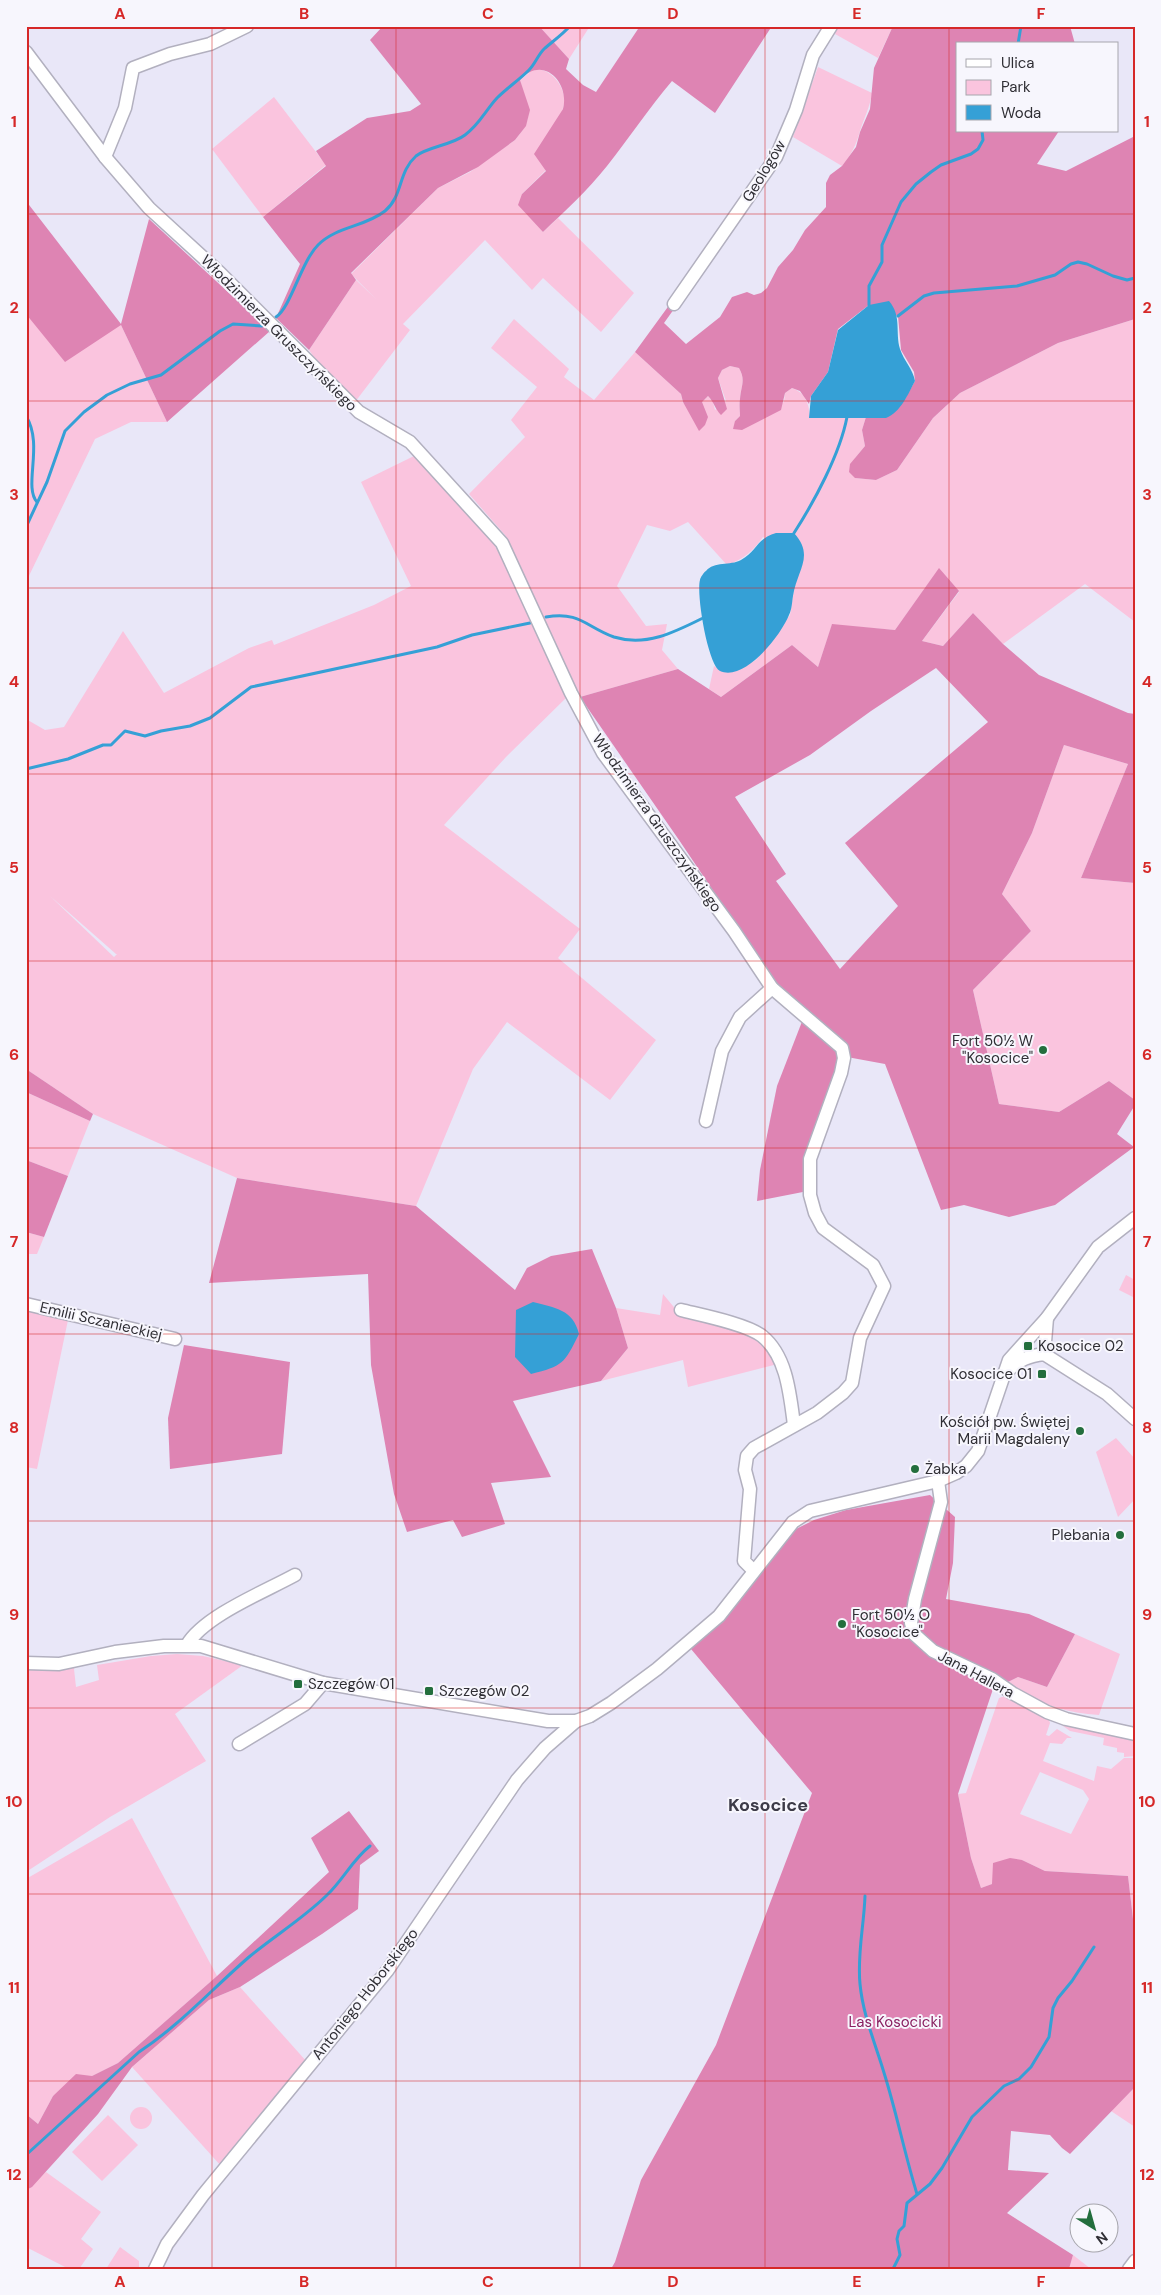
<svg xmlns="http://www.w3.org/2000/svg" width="1161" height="2295" viewBox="0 0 1161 2295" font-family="'DM Sans',sans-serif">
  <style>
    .green { fill: #fac4de; fill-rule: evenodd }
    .forest { fill: #de84b3; fill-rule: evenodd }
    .water { fill: #35a0d6 }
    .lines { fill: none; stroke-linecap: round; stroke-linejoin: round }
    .stream { stroke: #35a0d6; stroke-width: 3 }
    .minor-casing { stroke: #b2b0bf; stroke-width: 15 }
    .minor { stroke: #fff; stroke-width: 12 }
    .grid { fill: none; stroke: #d62828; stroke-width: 1; stroke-opacity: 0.55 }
    .poi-dot { fill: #236e3d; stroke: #f7f6fd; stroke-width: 2 }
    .labels { text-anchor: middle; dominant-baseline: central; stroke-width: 4; stroke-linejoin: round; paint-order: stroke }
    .street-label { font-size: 15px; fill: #2f2e34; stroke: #f7f6fd }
    .poi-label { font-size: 15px; fill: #2f2e34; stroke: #f7f6fd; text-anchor: start }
    .park-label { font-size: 15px; fill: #8a2161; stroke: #f7f6fd }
    .quarter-label { font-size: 18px; font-weight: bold; fill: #3d3b48; stroke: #f7f6fd }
    .neatline { fill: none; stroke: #d62828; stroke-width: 2 }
    .grid-label { font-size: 16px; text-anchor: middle; font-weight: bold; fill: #d62828 }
  </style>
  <rect width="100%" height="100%" fill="#e9e7f8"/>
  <g class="green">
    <path d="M539 26H590L569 59Z"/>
    <path d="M838 26H893L878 58 835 34Z"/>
    <path d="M818 67 872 93C870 107 864 118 860 131 856 145 852 154 842 166L793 137Z"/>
    <path d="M534 69C552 69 563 84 565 101L546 170 522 194 543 232 558 218 634 293 601 332 543 278 532 290 485 240 403 324 410 330 355 402 321 367 309 350 356 280 376 299 351 274 438 188 470 172 515 140C537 114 527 108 520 80Z"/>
    <path d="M274 97 326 165 263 217 212 149Z"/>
    <path d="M26 314 121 325 167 422H131L95 439 26 582Z"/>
    <path d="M514 319 569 369 564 377 594 400 635 352 681 394 683 403 702 402 708 396 713 402 715 410 726 401 718 378 722 370 730 366 739 368C746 380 741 386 740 399 739 405 740 411 740 416L735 421 784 402 785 393 792 388C806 393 809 404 810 418L866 417 862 430 865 446 855 458V478L876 480 897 470 933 418 960 393 1058 343 1135 319V622L1085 584 1003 644 973 613 943 646 922 641 959 592 939 569 895 630 832 625 818 667 792 645 721 697 709 689 714 666 721 671 732 672 756 660 790 615 795 584 803 562 763 537C753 551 744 559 727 565L688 522 670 531 647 525 617 586 646 626 667 624 662 650 678 669 580 697 505 535 469 494 525 437 511 420 537 387 491 348Z"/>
    <path d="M414 456 494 544 532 617 566 698 506 757 444 825 580 929 558 958 656 1040 610 1100 507 1022 473 1069 416 1206 237 1178 93 1114 26 1069V719L45 730 64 727 123 631 164 693 249 648 272 640 274 645 374 605 411 586 361 482ZM50 896 116 954H117L114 957Z"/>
    <path d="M1064 745 1128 764 1081 878 1135 883V1100L1109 1081 1059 1112 999 1104 973 990 1031 931 1002 894 1032 833Z"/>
    <path d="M26 1092 90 1121 68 1176 26 1160Z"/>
    <path d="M26 1232 44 1237 37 1254H26Z"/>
    <path d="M1126 1275 1135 1280 1133 1297 1119 1290Z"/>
    <path d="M663 1294 678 1312 760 1337 778 1364 688 1387 683 1360 601 1381 628 1348 616 1308 660 1315Z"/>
    <path d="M26 1310 68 1320 37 1469 26 1467Z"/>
    <path d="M1116 1438 1135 1459V1499L1118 1517 1096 1452Z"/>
    <path d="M1075 1634 1120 1654 1099 1715C1066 1713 1035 1704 1008 1682L1018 1677 1047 1687Z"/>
    <path d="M177 1654 203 1656 243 1665 175 1714 206 1761 110 1817 26 1872V1667L76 1664 74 1669 76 1687 99 1680 97 1665 151 1656Z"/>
    <path d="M1008 1695 1049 1720 1050 1723 1046 1735 1049 1736 1057 1729 1072 1738H1067L1062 1744 1050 1743 1043 1761 1094 1781 1097 1766 1111 1769 1124 1758H1135V1920H1133L1128 1876 1045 1871 1022 1860 992 1884 981 1888 971 1858 958 1794 966 1793 999 1698ZM1040 1772 1083 1790 1089 1799 1071 1834 1020 1814Z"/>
    <path d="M1059 1723 1135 1737V1756L1124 1757V1753L1117 1752V1748L1103 1745 1104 1738 1070 1731Z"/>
    <path d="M132 1818 217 1976 118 2063 53 2096 38 2124 26 2114V1879Z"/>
    <path d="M240 1987 307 2062 221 2166 132 2067 209 2000Z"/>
    <path d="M1135 2087V2127L1111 2111Z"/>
    <circle cx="141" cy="2118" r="11"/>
    <path d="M108 2115 138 2145 102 2181 72 2152Z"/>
    <path d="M46 2172 101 2212 81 2239 93 2249 79 2269H69L26 2247V2190Z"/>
    <path d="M120 2247 139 2261V2269H106Z"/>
    <path d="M1073 2255 1091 2269H1069Z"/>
  </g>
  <g class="forest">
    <path d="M383 26H539L569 59 566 69 583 85 596 92 640 26H772L715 113 672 81C649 108 629 138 607 166 588 190 565 211 543 232L518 205 522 194 546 171 534 154 563 109C570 83 543 54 520 80L530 110 526 126 515 140 478 167 438 188 351 273 356 280 309 350 276 318 300 264 263 217 326 166 316 151 367 118 410 111 421 104 370 40Z"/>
    <path d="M893 26H1070L1075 44H957V131H1059L1037 164 1066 171 1135 136V319L1058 343 960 393 933 418 897 470 876 480 855 478 849 472 850 464 865 446 862 430 866 417 872 418 903 402 915 381 914 372 901 350 898 316 869 305 838 329 828 372 811 396 809 404 800 391 792 388 785 393 781 410 742 430 733 429 735 421 740 416C740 411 739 405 740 399 741 386 746 380 739 368L730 366 722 370 718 378 727 409 721 415C715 409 714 402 708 396L702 402 708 417 705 425 699 431 683 402 681 394 635 352 670 304 674 309 664 323 686 344 720 317 732 297 747 292 754 295 761 293 767 288 778 267 793 250 805 230 826 207V183L830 175 842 166 856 147 860 132 870 109 874 68Z"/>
    <path d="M26 201 121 324 149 219 270 331 167 422 121 325 65 362 26 314Z"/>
    <path d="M939 568 959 591 922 641 943 646 973 613 1003 644 1039 675 1128 713 1135 714V883L1081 878 1128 764 1064 745 1032 833 1002 894 1031 931 973 990 999 1104 1059 1112 1109 1081 1135 1100V1105L1117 1134 1134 1147 1055 1205 1009 1217 964 1205 941 1210 885 1064 847 1057V1044L803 1010 774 981 679 840 580 697 678 669 721 697 792 645 818 667 832 624 895 630ZM936 668 988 722 845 843 898 906 840 969 776 881 786 874 735 797 810 755 871 711Z"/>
    <path d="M803 1019 839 1048 841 1063 808 1191 757 1201 760 1170 777 1086Z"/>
    <path d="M26 1069 93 1114 90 1121 26 1092Z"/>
    <path d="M26 1160 68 1176 44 1237 26 1232Z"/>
    <path d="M237 1178 416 1206 515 1290 527 1268 551 1256 592 1249 616 1308 628 1348 601 1381 513 1401 551 1477 491 1483 505 1524 462 1537 453 1520 407 1532 394 1494 371 1365 368 1274 209 1283Z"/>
    <path d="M184 1345 290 1362 282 1454 170 1469 168 1418Z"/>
    <path d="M930 1495 955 1517 953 1563 946 1599 1029 1614 1075 1634 1047 1687 1018 1677 1008 1682 996 1680 958 1794 971 1858 981 1888 992 1884 993 1863 1010 1858 1022 1860 1045 1871 1128 1876 1133 1919 1135 1920V2087L1070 2154 1062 2148 1050 2135 1011 2131 1008 2170 1049 2173 1007 2213 1073 2255 1069 2269H611L615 2262 641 2180 716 2045 812 1793 691 1649 725 1614 796 1529 814 1520 846 1510Z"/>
    <path d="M349 1811 379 1851 360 1865 358 1909 322 1934 240 1987 209 2000 132 2067 98 2114 32 2187 26 2190V2114L38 2124 53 2096 76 2074 92 2076 118 2063 217 1976 329 1872 311 1838Z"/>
  </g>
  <g class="water">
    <path d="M889 301C902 316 895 332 900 349 904 361 913 369 915 381 908 394 901 412 886 418H809L811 396 828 372 838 330 869 305Z"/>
    <path d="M776 533H794C815 556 797 570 793 596 792 602 792 609 789 615 781 635 745 682 720 671 708 665 696 594 700 580 700 578 704 572 706 571 714 561 730 566 741 560 758 550 756 539 776 533Z"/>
    <path d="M533 1302C555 1308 573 1309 579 1334 564 1364 563 1366 531 1374L515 1357 516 1310Z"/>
  </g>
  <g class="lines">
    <g class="stream">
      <path d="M1018 44 1021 26"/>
      <path d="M869 305V286L882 262V245L901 202 916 184 931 172 941 165 971 154 978 149 983 140 982 131"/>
      <path d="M898 316 924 296 934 293 1017 286 1055 275 1071 264 1078 262 1087 264 1113 276 1127 280 1135 278"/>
      <path d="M276 317C291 307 301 262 318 245 337 226 365 227 385 211 403 196 398 172 416 156 427 147 452 145 465 135 480 124 485 111 497 98 507 88 519 80 529 70 535 64 538 55 544 49 553 41 562 35 570 26"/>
      <path d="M26 416C44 445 23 486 37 502"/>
      <path d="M26 527 47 482 65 431 84 412 107 395 130 384 161 375 220 331 233 324 262 326"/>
      <path d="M794 533C814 502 840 454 847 417"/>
      <path d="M546 617C580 611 586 627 614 637 646 647 675 632 703 618"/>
      <path d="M26 769 68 759 103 745H111L125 731 145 736 161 731 190 726 210 718 251 687 437 647 472 635 530 623"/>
      <path d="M865 1896C864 1926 857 1954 860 1984 863 2016 876 2045 885 2076 897 2115 905 2155 917 2194"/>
      <path d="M26 2155 139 2052C180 2025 212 1989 249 1957 274 1936 304 1918 327 1895 343 1880 353 1859 370 1846"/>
      <path d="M893 2269 900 2255 897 2239 899 2231 904 2226 907 2203 930 2184 942 2168 972 2117 1004 2086 1019 2079 1031 2067 1049 2037 1053 2008 1058 1998 1072 1981 1094 1947"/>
    </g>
    <g class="minor-casing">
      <g id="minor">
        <path d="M26 52 105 157 149 208 220 273 359 412 410 442 502 543 571 693 603 753 734 931 772 988 842 1048 844 1058 841 1073 810 1159V1195L815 1213 823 1228 873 1265 884 1286 860 1338 852 1383 843 1393 817 1413 754 1448 747 1456 745 1470 750 1489 744 1561 753 1570"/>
        <path d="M105 157 125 108 133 68 170 54 210 44 247 26"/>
        <path d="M674 304 776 157 796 110 813 55 831 26"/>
        <path d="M706 1121 722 1051 740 1017 772 988"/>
        <path d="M26 1304 175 1339"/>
        <path d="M681 1310C701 1315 747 1324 762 1336 787 1356 790 1395 794 1425"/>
        <path d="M1044 1354 1047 1318"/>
        <path d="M1009 1370C1019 1359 1030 1356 1044 1354L1107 1394 1135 1419"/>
        <path d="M938 1481 941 1502 915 1599 911 1623 914 1634 933 1651 992 1679 1012 1693 1047 1712 1066 1719 1135 1734"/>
        <path d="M187 1645C204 1616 264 1592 295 1575"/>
        <path d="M26 1663 59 1664 115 1652 164 1646H201L323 1683 548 1721H576L590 1716 611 1703 657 1669 719 1616 793 1522 810 1511 938 1481 956 1473 966 1466 978 1451 1009 1360 1047 1318 1098 1247 1135 1218"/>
        <path d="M239 1744 305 1704 323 1683"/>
        <path d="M155 2269 167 2244 203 2195 387 1971 517 1780 545 1748 576 1721"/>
        <path d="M1129 2269 1135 2261"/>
      </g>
    </g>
    <use href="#minor" class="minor"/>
  </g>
  <path class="grid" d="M212 26V2269M396 26V2269M580 26V2269M765 26V2269M949 26V2269M26 214H1135M26 401H1135M26 588H1135M26 774H1135M26 961H1135M26 1148H1135M26 1334H1135M26 1521H1135M26 1708H1135M26 1894H1135M26 2081H1135"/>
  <g class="poi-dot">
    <circle cx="1043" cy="1050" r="5"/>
    <rect x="1023" y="1341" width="10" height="10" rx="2.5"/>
    <rect x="1037" y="1369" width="10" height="10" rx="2.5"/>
    <circle cx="1080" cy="1431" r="5"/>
    <circle cx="915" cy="1469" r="5"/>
    <circle cx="1120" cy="1535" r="5"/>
    <circle cx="842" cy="1624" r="5"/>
    <rect x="293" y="1679" width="10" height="10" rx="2.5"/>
    <rect x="424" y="1686" width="10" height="10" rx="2.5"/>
  </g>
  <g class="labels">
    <g class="street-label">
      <text transform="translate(764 171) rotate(-59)">Geologów</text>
      <text transform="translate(279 333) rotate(45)">Włodzimierza Gruszczyńskiego</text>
      <text transform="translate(657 823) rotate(55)">Włodzimierza Gruszczyńskiego</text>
      <text transform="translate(101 1321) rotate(13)">Emilii Sczanieckiej</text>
      <text transform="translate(976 1674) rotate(28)">Jana Hallera</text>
      <text transform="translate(365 1994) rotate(-52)">Antoniego Hoborskiego</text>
    </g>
    <g class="poi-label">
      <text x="1033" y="1041" text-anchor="end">Fort 50½ W<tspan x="1033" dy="17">"Kosocice"</tspan></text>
      <text x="1038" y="1346">Kosocice 02</text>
      <text x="1032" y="1374" text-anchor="end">Kosocice 01</text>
      <text x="1070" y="1422" text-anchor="end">Kościół pw. Świętej<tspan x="1070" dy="17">Marii Magdaleny</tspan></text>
      <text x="925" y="1469">Żabka</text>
      <text x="1110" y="1535" text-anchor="end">Plebania</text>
      <text x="852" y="1615">Fort 50½ O<tspan x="852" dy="17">"Kosocice"</tspan></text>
      <text x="308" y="1684">Szczegów 01</text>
      <text x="439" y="1691">Szczegów 02</text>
    </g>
    <g class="park-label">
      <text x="895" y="2022">Las Kosocicki</text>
    </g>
    <g class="quarter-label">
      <text x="768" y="1805">Kosocice</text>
    </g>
  </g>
  <rect width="1161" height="2295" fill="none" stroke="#f7f6fd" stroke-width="55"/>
  <rect x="956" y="42" width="162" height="90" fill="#f7f6fd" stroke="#a7a6ad"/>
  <rect x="966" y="59" width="25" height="8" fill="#ffffff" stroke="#a7a6ad"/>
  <text x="1001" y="68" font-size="15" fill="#2f2e34">Ulica</text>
  <rect x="966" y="80" width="25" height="15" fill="#fac4de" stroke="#a7a6ad"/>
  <text x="1001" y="92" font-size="15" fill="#2f2e34">Park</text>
  <rect x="966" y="105" width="25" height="15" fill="#35a0d6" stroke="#a7a6ad"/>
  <text x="1001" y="118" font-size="15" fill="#2f2e34">Woda</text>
  <g transform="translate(1094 2228) rotate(143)"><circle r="24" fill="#f7f6fd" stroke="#a7a6ad"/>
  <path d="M0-4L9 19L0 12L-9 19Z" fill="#236e3d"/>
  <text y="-8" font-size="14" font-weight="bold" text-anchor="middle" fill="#2f2e34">N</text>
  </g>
  <rect x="28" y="28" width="1106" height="2240" class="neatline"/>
  <g class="grid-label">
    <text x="120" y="19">A</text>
    <text x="304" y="19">B</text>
    <text x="488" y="19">C</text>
    <text x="673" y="19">D</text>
    <text x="857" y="19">E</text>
    <text x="1041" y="19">F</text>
    <text x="14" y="127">1</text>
    <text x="1147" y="127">1</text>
    <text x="14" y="313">2</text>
    <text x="1147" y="313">2</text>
    <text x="14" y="500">3</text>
    <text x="1147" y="500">3</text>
    <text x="14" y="687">4</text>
    <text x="1147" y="687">4</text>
    <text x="14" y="873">5</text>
    <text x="1147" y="873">5</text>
    <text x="14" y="1060">6</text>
    <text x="1147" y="1060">6</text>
    <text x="14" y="1247">7</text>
    <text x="1147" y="1247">7</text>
    <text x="14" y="1433">8</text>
    <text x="1147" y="1433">8</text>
    <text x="14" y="1620">9</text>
    <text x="1147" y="1620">9</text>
    <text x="14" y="1807">10</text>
    <text x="1147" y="1807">10</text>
    <text x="14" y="1993">11</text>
    <text x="1147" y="1993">11</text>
    <text x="14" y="2180">12</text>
    <text x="1147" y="2180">12</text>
    <text x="120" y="2287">A</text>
    <text x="304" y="2287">B</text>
    <text x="488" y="2287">C</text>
    <text x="673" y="2287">D</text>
    <text x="857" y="2287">E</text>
    <text x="1041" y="2287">F</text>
  </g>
</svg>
